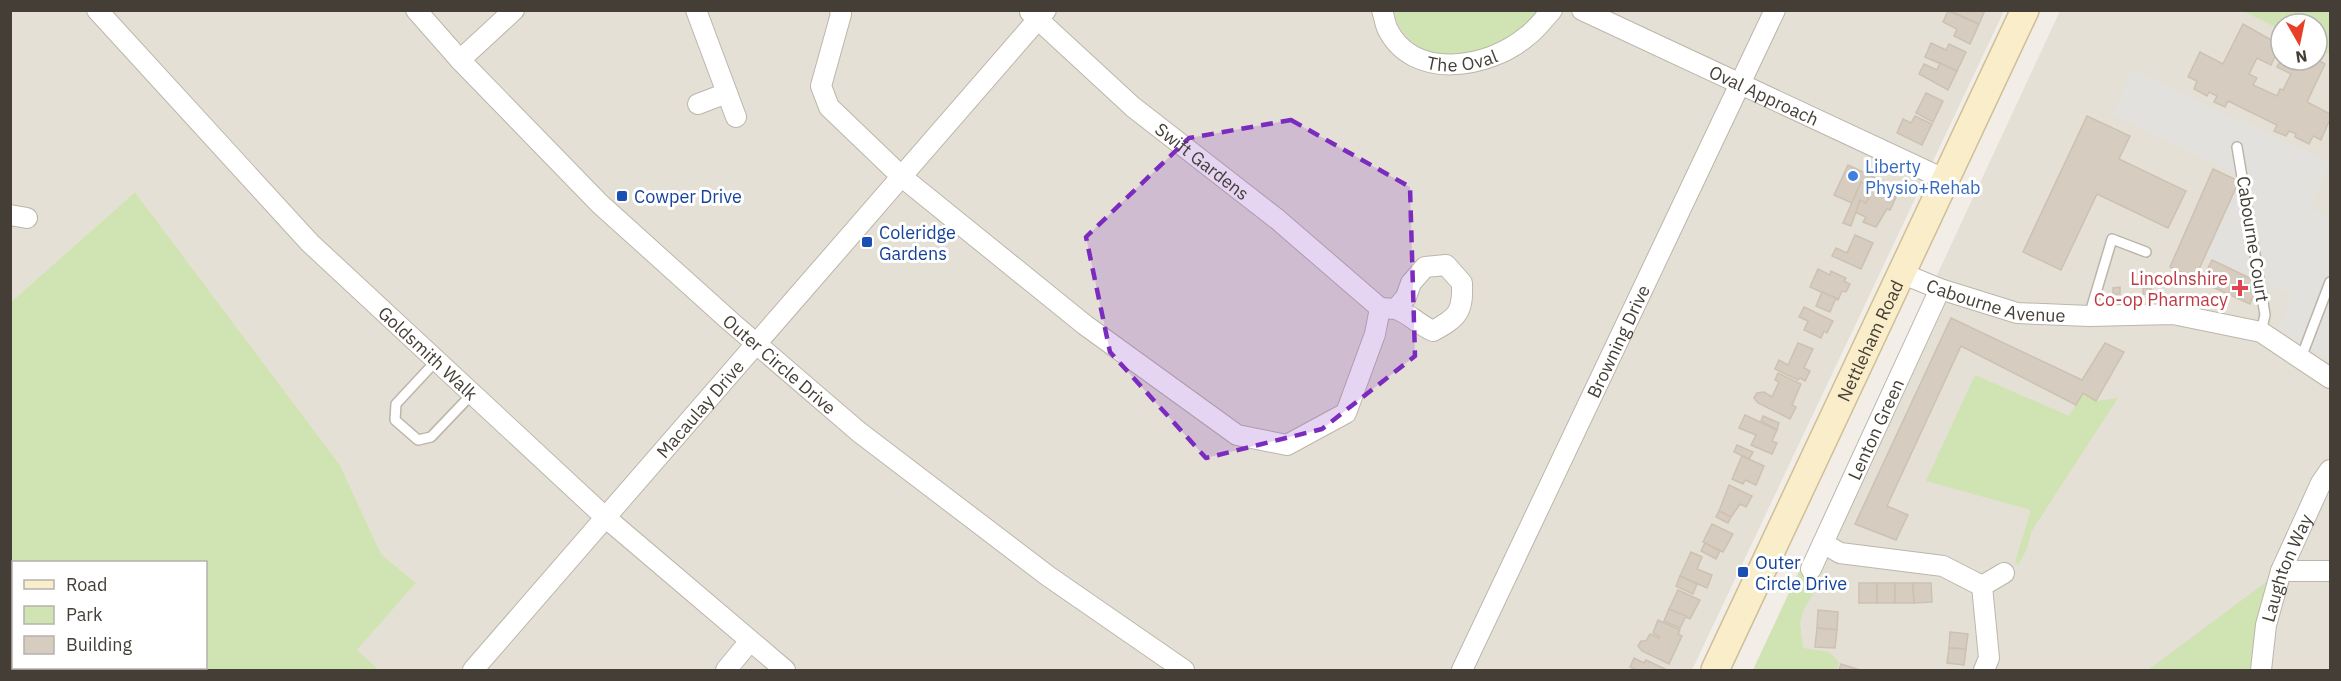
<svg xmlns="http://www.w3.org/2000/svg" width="2341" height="681" viewBox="0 0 2341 681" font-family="'IBM Plex Sans',sans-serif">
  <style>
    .residential { fill: #e5e0d5; fill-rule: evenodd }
    .green { fill: #cfe3b3; fill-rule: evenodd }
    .parking { fill: #e3e1de }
    .building { fill: #d6ccc0; stroke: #cdc1b1; stroke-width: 1.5 }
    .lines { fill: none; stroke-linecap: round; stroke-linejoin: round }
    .service-casing { stroke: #bdb5aa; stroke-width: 12 }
    .minor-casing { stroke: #bdb5aa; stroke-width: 22 }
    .secondary-casing { stroke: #cebf99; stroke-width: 30 }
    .service { stroke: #fff; stroke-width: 9 }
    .minor { stroke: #fff; stroke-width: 20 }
    .secondary { stroke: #faedc9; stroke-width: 27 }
    .marked { fill: #7b2cbf; fill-opacity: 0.2; stroke: #7b2cbf; stroke-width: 4.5; stroke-dasharray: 12 8; stroke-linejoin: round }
    .shop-dot { fill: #3f7fe0; stroke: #fff; stroke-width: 2 }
    .transit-dot { fill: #1a4fb4; stroke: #fff; stroke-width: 2 }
    .health-dot { fill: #e0444e; stroke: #fff; stroke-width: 2 }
    .labels { text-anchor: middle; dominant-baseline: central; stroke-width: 6; stroke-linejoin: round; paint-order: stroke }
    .street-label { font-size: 18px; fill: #443e36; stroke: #fff }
    .shop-label { font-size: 18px; fill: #366cbe; stroke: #fff; text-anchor: start }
    .transit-label { font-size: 18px; fill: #164399; stroke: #fff; text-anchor: start }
    .health-label { font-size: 18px; fill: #be3a42; stroke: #fff; text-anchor: end }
  </style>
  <rect width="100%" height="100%" fill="#f2eee7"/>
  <g class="residential">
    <path d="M11 11H2004L1692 670H379L356 651 416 583 381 554 340 465 135 192 11 302Z"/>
    <path d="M2060 11H2330V670H1753ZM2281 24H2317V60H2281Z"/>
  </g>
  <g class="green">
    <path d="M1394 11H1540C1533 18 1526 28 1518 34 1489 56 1457 66 1423 49 1408 41 1397 28 1394 11Z"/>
    <path d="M2243 11H2330V55L2317 48V24H2281V30Z"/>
    <path d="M135 192 340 465 381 554 416 583 357 650 379 670H11V302ZM206 562V668H14V562Z"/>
    <path d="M1975 375 2069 416 2083 393 2096 401 2118 398 2031 532 2027 549 2018 565 2015 562 2031 510 1926 481Z"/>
    <path d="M2281 571 2261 670H2148Z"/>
    <path d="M1799 572 1821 580 1803 611 1800 623 1803 648 1829 652 1839 662 1837 670H1753Z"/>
  </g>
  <path class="parking" d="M2132 70 2330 162 2310 207 2330 218V360L2279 329 2292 294 2206 256 2240 176 2113 114Z"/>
  <g class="building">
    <path d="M1948 10H1985L1979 24Z"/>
    <path d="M1948 11 1979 24 1970 44 1954 36 1957 29 1943 22Z"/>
    <path d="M2243 24 2280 45 2271 65 2257 58 2249 74 2257 78 2253 85 2277 96 2280 89 2283 90 2291 74 2277 67 2281 59H2317L2325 64 2307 102 2330 114V119L2321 140 2313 136 2309 144 2295 137 2296 134 2289 131 2286 136 2274 131 2277 125 2228 101 2225 107 2214 102 2217 96 2209 92 2207 96 2194 89 2197 81 2188 77 2200 52 2223 64Z"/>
    <path d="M1931 43 1946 50 1949 44 1966 52 1957 71 1925 57Z"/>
    <path d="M1940 63 1957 71 1948 90 1919 74 1924 64 1937 70Z"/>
    <path d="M1926 93 1943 101 1933 122 1916 113Z"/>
    <path d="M1915 116 1932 124 1922 145 1897 133 1903 119 1911 123Z"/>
    <path d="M2087 116 2130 136 2119 159 2186 191 2168 228 2097 194 2061 270 2023 252Z"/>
    <path d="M1848 165 1882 181 1878 189 1861 182 1852 203 1834 195Z"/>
    <path d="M2213 169 2239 181 2195 278 2170 267Z"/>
    <path d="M1882 181 1896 187 1892 195 1896 197 1890 210 1887 209 1876 227 1863 222 1866 217 1855 212 1860 200 1866 203 1873 187 1878 189Z"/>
    <path d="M1861 182 1873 187 1866 203 1860 200 1851 226 1843 223Z"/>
    <path d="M1855 235 1873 243 1861 269 1832 256 1836 248 1847 253Z"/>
    <path d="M2212 260 2258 282 2250 304 2201 282Z"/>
    <path d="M1818 269 1830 275 1831 271 1846 278 1844 281 1850 284 1846 292 1842 291 1838 300 1810 287Z"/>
    <path d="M2120 287V294H2113V288Z"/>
    <path d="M2143 288H2151L2150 294H2143Z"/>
    <path d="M1822 292 1836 298 1830 312 1816 306Z"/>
    <path d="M1804 307 1833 321 1827 333 1824 331 1821 338 1804 330 1808 321 1799 317Z"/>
    <path d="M1951 318 2082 380 2105 343 2124 352 2096 401 2083 393 2076 405 1961 346 1887 506 1908 515 1896 540 1855 524Z"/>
    <path d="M1798 343 1813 349 1804 368 1810 371 1805 381 1800 378 1798 380 1775 369 1779 360 1788 365Z"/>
    <path d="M1778 373 1801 384 1792 405 1796 407 1790 419 1758 403 1754 398 1757 393 1764 392 1772 397 1779 382 1775 380Z"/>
    <path d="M1745 415 1777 430 1772 441 1777 443 1772 454 1751 445 1756 435 1739 428Z"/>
    <path d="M1763 416 1779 423 1777 430 1761 421Z"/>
    <path d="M1737 445 1753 452 1749 459 1734 452Z"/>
    <path d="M1742 456 1764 466 1756 485 1745 480 1743 484 1732 479Z"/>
    <path d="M1729 485 1752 496 1746 507 1740 504 1731 517 1719 511Z"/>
    <path d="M1719 511 1731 517 1728 523 1716 517Z"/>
    <path d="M1712 524 1733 534 1723 552 1703 542Z"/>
    <path d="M1705 543 1720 551 1716 559 1701 551Z"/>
    <path d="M1691 552 1702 557 1697 569 1712 575 1707 588 1680 576Z"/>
    <path d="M1680 576 1697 584 1693 594 1676 586Z"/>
    <rect x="1859" y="583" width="18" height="20"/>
    <rect x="1877" y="583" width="18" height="20"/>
    <path d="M1895 583H1913L1914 603H1895Z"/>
    <path d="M1913 583H1931L1932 602 1914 603Z"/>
    <path d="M1678 590 1700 600 1690 619 1669 609Z"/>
    <path d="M1669 609 1686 616 1680 628 1664 621Z"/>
    <path d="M1818 610 1838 612 1837 630 1817 628Z"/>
    <path d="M1658 620 1680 630 1678 634 1682 636 1669 664 1642 651 1638 646 1641 641H1646L1650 634 1659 638V636L1653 633Z"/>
    <path d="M1817 628 1837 630 1835 648 1815 647Z"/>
    <path d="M1950 632 1968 634 1966 649 1949 648Z"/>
    <path d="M1949 648 1966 649 1964 665 1947 663Z"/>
    <path d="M1634 658 1644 663 1646 660 1667 670H1637L1630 667Z"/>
    <path d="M1841 664 1860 670H1839Z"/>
  </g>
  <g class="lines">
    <g class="service-casing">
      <g id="service">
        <path d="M2237 147 2262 296 2265 315 2261 332"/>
        <path d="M2089 316 2112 239 2146 252"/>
        <path d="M2301 358 2330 282"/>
        <path d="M436 361 396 404 395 420 418 440 431 437 472 394"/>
      </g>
    </g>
    <g class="minor-casing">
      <g id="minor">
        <path id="s1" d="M97 10 310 243 605 517 785 670"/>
        <path id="s2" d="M416 10 460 60 600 204 731 322 859 432 1048 576 1184 670"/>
        <path d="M696 10 736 117"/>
        <path d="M840 10 841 14 821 86 829 107 902 177 1085 325 1237 435 1287 445 1346 413 1375 334 1380 308"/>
        <path id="s3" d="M1382 10C1384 16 1385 23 1387 28 1413 82 1489 68 1526 37 1536 30 1544 19 1552 10"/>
        <path id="s4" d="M1582 10 1946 180"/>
        <path id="s5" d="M1030 12 1133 107 1277 219 1380 308"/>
        <path d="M460 60 514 10"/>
        <path d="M698 104 727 93"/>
        <path d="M10 215 27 218"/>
        <path id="s6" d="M1901 273 1940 289 2017 313 2089 316 2173 314 2261 332 2330 378"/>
        <path d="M1380 308 1396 309 1406 297 1411 283 1425 267 1446 265 1462 283C1463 311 1459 317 1433 331 1419 325 1410 314 1396 309"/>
        <path d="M1823 543 1840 553 1943 566 1982 586 1989 658 1984 670"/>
        <path id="s7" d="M1811 569 1940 289"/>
        <path d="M2281 571H2330"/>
        <path d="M1982 586 2004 573"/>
        <path id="s8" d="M473 670 1046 10"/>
        <path d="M726 670 750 641"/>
        <path id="s9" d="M1462 670 1775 10"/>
        <path id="s10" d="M2261 670 2266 625 2281 571 2321 483 2330 470"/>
      </g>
    </g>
    <g class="secondary-casing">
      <g id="secondary">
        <path id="s11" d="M1715 670 2025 10"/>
      </g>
    </g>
    <use href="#service" class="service"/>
    <use href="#minor" class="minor"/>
    <use href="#secondary" class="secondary"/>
  </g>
  <path class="marked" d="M1291 120 1410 187 1415 356 1322 429 1206 458 1110 352 1086 237 1189 138Z"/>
  <circle class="shop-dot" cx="1853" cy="176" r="6"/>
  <g class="transit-dot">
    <rect x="616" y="190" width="12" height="12" rx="3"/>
    <rect x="861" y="236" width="12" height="12" rx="3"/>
    <rect x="1737" y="566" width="12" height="12" rx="3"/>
  </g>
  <path class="health-dot" d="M2237 279h6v6h6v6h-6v6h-6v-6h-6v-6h6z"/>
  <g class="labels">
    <g class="street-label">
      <text stroke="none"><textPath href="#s3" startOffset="108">The Oval</textPath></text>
      <text stroke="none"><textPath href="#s4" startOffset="201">Oval Approach</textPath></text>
      <text stroke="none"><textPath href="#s5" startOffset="228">Swift Gardens</textPath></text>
      <text transform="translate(2253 239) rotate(81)">Cabourne Court</text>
      <text stroke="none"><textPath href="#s6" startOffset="100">Cabourne Avenue</textPath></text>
      <text stroke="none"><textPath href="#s11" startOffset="364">Nettleham Road</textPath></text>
      <text stroke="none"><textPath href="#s9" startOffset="364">Browning Drive</textPath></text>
      <text stroke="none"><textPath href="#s1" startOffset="477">Goldsmith Walk</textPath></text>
      <text stroke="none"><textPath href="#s2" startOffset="508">Outer Circle Drive</textPath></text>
      <text stroke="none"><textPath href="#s8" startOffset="346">Macaulay Drive</textPath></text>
      <text stroke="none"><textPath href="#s7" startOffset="154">Lenton Green</textPath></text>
      <text stroke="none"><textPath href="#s10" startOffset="106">Laughton Way</textPath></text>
    </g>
    <g class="shop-label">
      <text x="1865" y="166">Liberty<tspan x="1865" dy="21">Physio+Rehab</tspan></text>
    </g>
    <g class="transit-label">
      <text x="634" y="196">Cowper Drive</text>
      <text x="879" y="232">Coleridge<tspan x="879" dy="21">Gardens</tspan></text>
      <text x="1755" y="562">Outer<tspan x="1755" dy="21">Circle Drive</tspan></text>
    </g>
    <g class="health-label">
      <text x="2228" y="278">Lincolnshire<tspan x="2228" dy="21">Co-op Pharmacy</tspan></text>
    </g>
  </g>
  <rect width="2341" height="681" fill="none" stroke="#443e36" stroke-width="24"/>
  <rect x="12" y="561" width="195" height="108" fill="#ffffff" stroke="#b4b2af" stroke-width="1.5"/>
  <rect x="24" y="580" width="30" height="9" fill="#faedc9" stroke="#b4b2af" stroke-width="1.5"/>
  <text x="66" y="591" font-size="18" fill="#443e36">Road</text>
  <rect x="24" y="606" width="30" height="18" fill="#cfe3b3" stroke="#b4b2af" stroke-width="1.5"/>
  <text x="66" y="621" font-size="18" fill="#443e36">Park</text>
  <rect x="24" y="636" width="30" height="18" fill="#d6ccc0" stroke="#b4b2af" stroke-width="1.5"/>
  <text x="66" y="651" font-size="18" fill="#443e36">Building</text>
  <g transform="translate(2299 42) rotate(171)"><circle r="28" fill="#ffffff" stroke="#b4b2af" stroke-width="1.5"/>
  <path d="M0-4.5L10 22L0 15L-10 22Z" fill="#e83f27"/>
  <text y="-9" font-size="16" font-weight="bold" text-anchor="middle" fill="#443e36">N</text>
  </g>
</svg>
